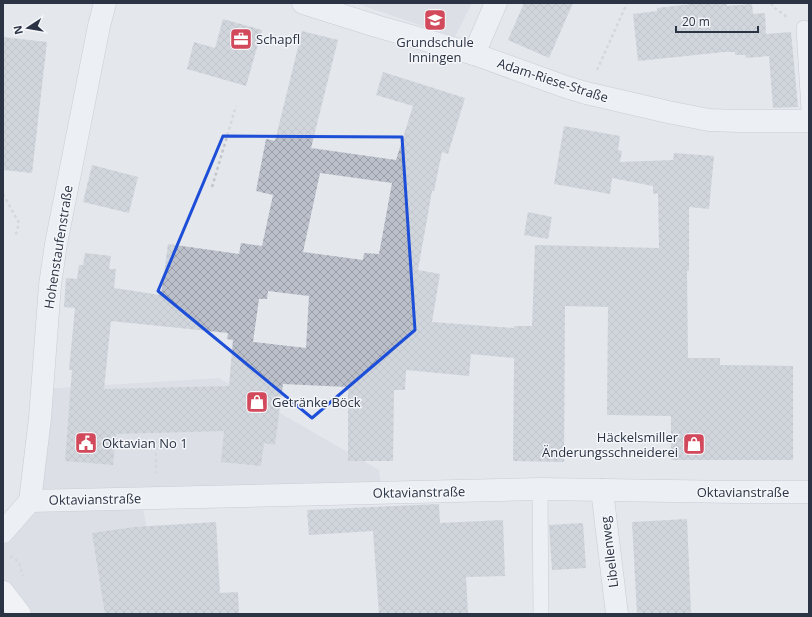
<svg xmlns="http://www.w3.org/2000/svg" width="812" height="617" viewBox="0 0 812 617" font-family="'Open Sans',sans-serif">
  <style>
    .built { fill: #d2d6de }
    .building { fill: url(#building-cross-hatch); fill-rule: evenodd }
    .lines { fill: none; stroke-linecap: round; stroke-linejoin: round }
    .lane-casing { stroke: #a9aeb7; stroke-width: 16 }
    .street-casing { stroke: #a9aeb7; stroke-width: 23 }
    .secondary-casing { stroke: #a9aeb7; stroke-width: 23 }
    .path { stroke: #c2c5cb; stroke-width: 2.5; stroke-dasharray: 3 3; stroke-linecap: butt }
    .lane { stroke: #f7f8fa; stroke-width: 15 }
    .street { stroke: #f7f8fa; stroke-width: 22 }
    .secondary { stroke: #fff; stroke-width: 22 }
    .marked { fill: none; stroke: #1d4ed8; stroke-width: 3; stroke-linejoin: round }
    .labels { text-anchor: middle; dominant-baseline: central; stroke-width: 3; stroke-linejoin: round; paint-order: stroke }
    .poi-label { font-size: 13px; fill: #2b3445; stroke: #f4f6f9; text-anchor: start }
    .street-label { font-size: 13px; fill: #2b3445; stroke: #f4f6f9 }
  </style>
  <defs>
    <pattern id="building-cross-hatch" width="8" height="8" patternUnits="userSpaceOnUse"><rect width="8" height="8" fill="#bbc0ca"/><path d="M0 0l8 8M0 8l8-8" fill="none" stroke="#989da6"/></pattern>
  </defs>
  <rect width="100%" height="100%" fill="#e4e7ec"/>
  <g class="built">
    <path d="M355 3H472L455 37Z"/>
    <path d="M219 378 379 470 382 492 141 498 163 614H18L3 592V532L30 501 42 389Z"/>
  </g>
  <g class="building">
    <path d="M524 3H573L549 58 508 40Z"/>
    <path d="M699 3H727V6L752 4 753 14 765 13 766 34 791 32 798 107 773 108 769 56 746 58 745 55H735V52H724L638 61 633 14 657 11V8Z"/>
    <path d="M223 19 262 30 246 86 187 69 194 42 215 48Z"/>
    <path d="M302 31 338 40 311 148 396 160 413 106 376 95 383 72 465 98 448 154 442 152 434 191H432L418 270 440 274 432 322 514 328V326H532L535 245 659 248 658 193 653 194V186L612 178 610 194 554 184 564 126 620 136 618 150 622 151 620 162 673 160 674 153 714 156 709 209 689 207V271H687L688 358H720V365L793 366V460H671V416L607 415 608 307 565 306 564 462 513 461 514 358 471 354 469 376 406 370 405 390H394L393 461H348V387L283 384 275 445 264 443 261 466 221 462 224 431 116 434 113 465 65 461 72 370H69L75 308 64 307 66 278 77 279 79 265H83L85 253 111 256 109 269H116L114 288 161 295 168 244 239 254 241 243 262 246 273 195 256 191 266 139 275 141ZM320 173 392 183 379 254 364 253 363 260 303 252ZM268 291 309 296 306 348 253 342 259 299H267ZM111 321 228 333 227 339 233 340 229 386 104 389Z"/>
    <path d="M3 37 47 42 32 173 3 170Z"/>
    <path d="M92 165 138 177 129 213 83 202Z"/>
    <path d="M528 212 552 217 548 239 524 235Z"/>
    <path d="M439 504 440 523 503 520 505 576 466 577 468 613 379 614 373 531 309 535 307 510Z"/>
    <path d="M687 519 691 614H637L632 522Z"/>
    <path d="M216 522 220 593 238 592 239 614H105L92 533 134 527Z"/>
    <path d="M583 523 586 568 552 570 549 525Z"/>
  </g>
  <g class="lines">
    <g class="lane-casing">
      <g id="lane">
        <path d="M804 28 809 110"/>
        <path d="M540 489 541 614"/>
      </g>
    </g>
    <g class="street-casing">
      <g id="street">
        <path d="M303 3 376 26 474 54 566 87 586 93 668 112 709 120 739 121H809"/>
        <path d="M474 54 496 3"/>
        <path d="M602 490 617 614"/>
        <path d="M30 501 540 489 736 492H809"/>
        <path d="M3 532 30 501 40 418 50 285 56 244 99 26 105 3"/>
      </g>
    </g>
    <g class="secondary-casing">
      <path id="secondary" d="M3 592 20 614"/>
    </g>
    <g class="path">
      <path d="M772 3V6L787 17"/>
      <path d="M597 70 627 3"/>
      <path d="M212 187 236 106"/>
      <path d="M3 194 19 223 15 237"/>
      <path d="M156 441V473"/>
      <path d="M10 556 19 562 23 576"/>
    </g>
    <use href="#lane" class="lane"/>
    <use href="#street" class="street"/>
    <use href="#secondary" class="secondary"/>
  </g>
  <path d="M0 0H812V617H0ZM223 136 402 137 415 330 312 418 158 291Z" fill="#e4e7ec" fill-opacity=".55" fill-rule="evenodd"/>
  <path class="marked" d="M223 136 402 137 415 330 312 418 158 291Z"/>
  <defs>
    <g id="school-square" transform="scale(1.15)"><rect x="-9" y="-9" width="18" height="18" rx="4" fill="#d1495b" stroke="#f4f6f9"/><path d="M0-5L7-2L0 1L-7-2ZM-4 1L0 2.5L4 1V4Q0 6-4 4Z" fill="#fff"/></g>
    <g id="office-square" transform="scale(1.15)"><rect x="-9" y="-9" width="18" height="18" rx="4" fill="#d1495b" stroke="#f4f6f9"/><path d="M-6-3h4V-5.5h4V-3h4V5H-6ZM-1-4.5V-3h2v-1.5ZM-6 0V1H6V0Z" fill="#fff"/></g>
    <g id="shop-square" transform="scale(1.15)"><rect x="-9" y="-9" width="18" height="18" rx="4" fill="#d1495b" stroke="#f4f6f9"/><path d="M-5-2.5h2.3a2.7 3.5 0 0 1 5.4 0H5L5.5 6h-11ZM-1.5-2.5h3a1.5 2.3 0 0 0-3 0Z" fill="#fff"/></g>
    <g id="civic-square" transform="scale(1.15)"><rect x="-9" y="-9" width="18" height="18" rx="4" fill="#d1495b" stroke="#f4f6f9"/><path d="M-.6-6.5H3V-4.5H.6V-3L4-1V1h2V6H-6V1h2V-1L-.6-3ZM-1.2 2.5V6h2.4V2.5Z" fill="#fff"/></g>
  </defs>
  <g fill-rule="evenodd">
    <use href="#school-square" x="435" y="20"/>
    <use href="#office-square" x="241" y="39"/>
    <use href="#shop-square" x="257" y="402"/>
    <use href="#civic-square" x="86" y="443"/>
    <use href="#shop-square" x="694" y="444"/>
  </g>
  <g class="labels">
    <g class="poi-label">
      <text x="256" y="39">Schapfl</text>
      <text x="435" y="42" text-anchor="middle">Grundschule<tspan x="435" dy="15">Inningen</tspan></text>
      <text x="272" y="402">Getränke Böck</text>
      <text x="678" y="437" text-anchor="end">Häckelsmiller<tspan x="678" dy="15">Änderungsschneiderei</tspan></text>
      <text x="102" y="443">Oktavian No 1</text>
    </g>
    <g class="street-label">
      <text transform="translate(553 80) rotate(18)">Adam-Riese-Straße</text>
      <text transform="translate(58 247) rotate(-81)">Hohenstaufenstraße</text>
      <text transform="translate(419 492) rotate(-1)">Oktavianstraße</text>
      <text x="743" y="492">Oktavianstraße</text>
      <text transform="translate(95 499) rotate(-1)">Oktavianstraße</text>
      <text transform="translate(609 552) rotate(-97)">Libellenweg</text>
    </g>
  </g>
  <rect width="812" height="617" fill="none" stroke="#2b3445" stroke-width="8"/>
  <g transform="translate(28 28) rotate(258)" stroke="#f4f6f9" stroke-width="3" paint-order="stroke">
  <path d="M0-3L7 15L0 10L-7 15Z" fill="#2b3445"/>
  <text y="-6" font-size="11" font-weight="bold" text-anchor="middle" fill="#2b3445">N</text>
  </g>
  <path d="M676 26v6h82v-6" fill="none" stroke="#2b3445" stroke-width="2"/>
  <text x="682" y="26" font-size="12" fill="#2b3445" stroke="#f4f6f9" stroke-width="3" paint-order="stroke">20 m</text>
</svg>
